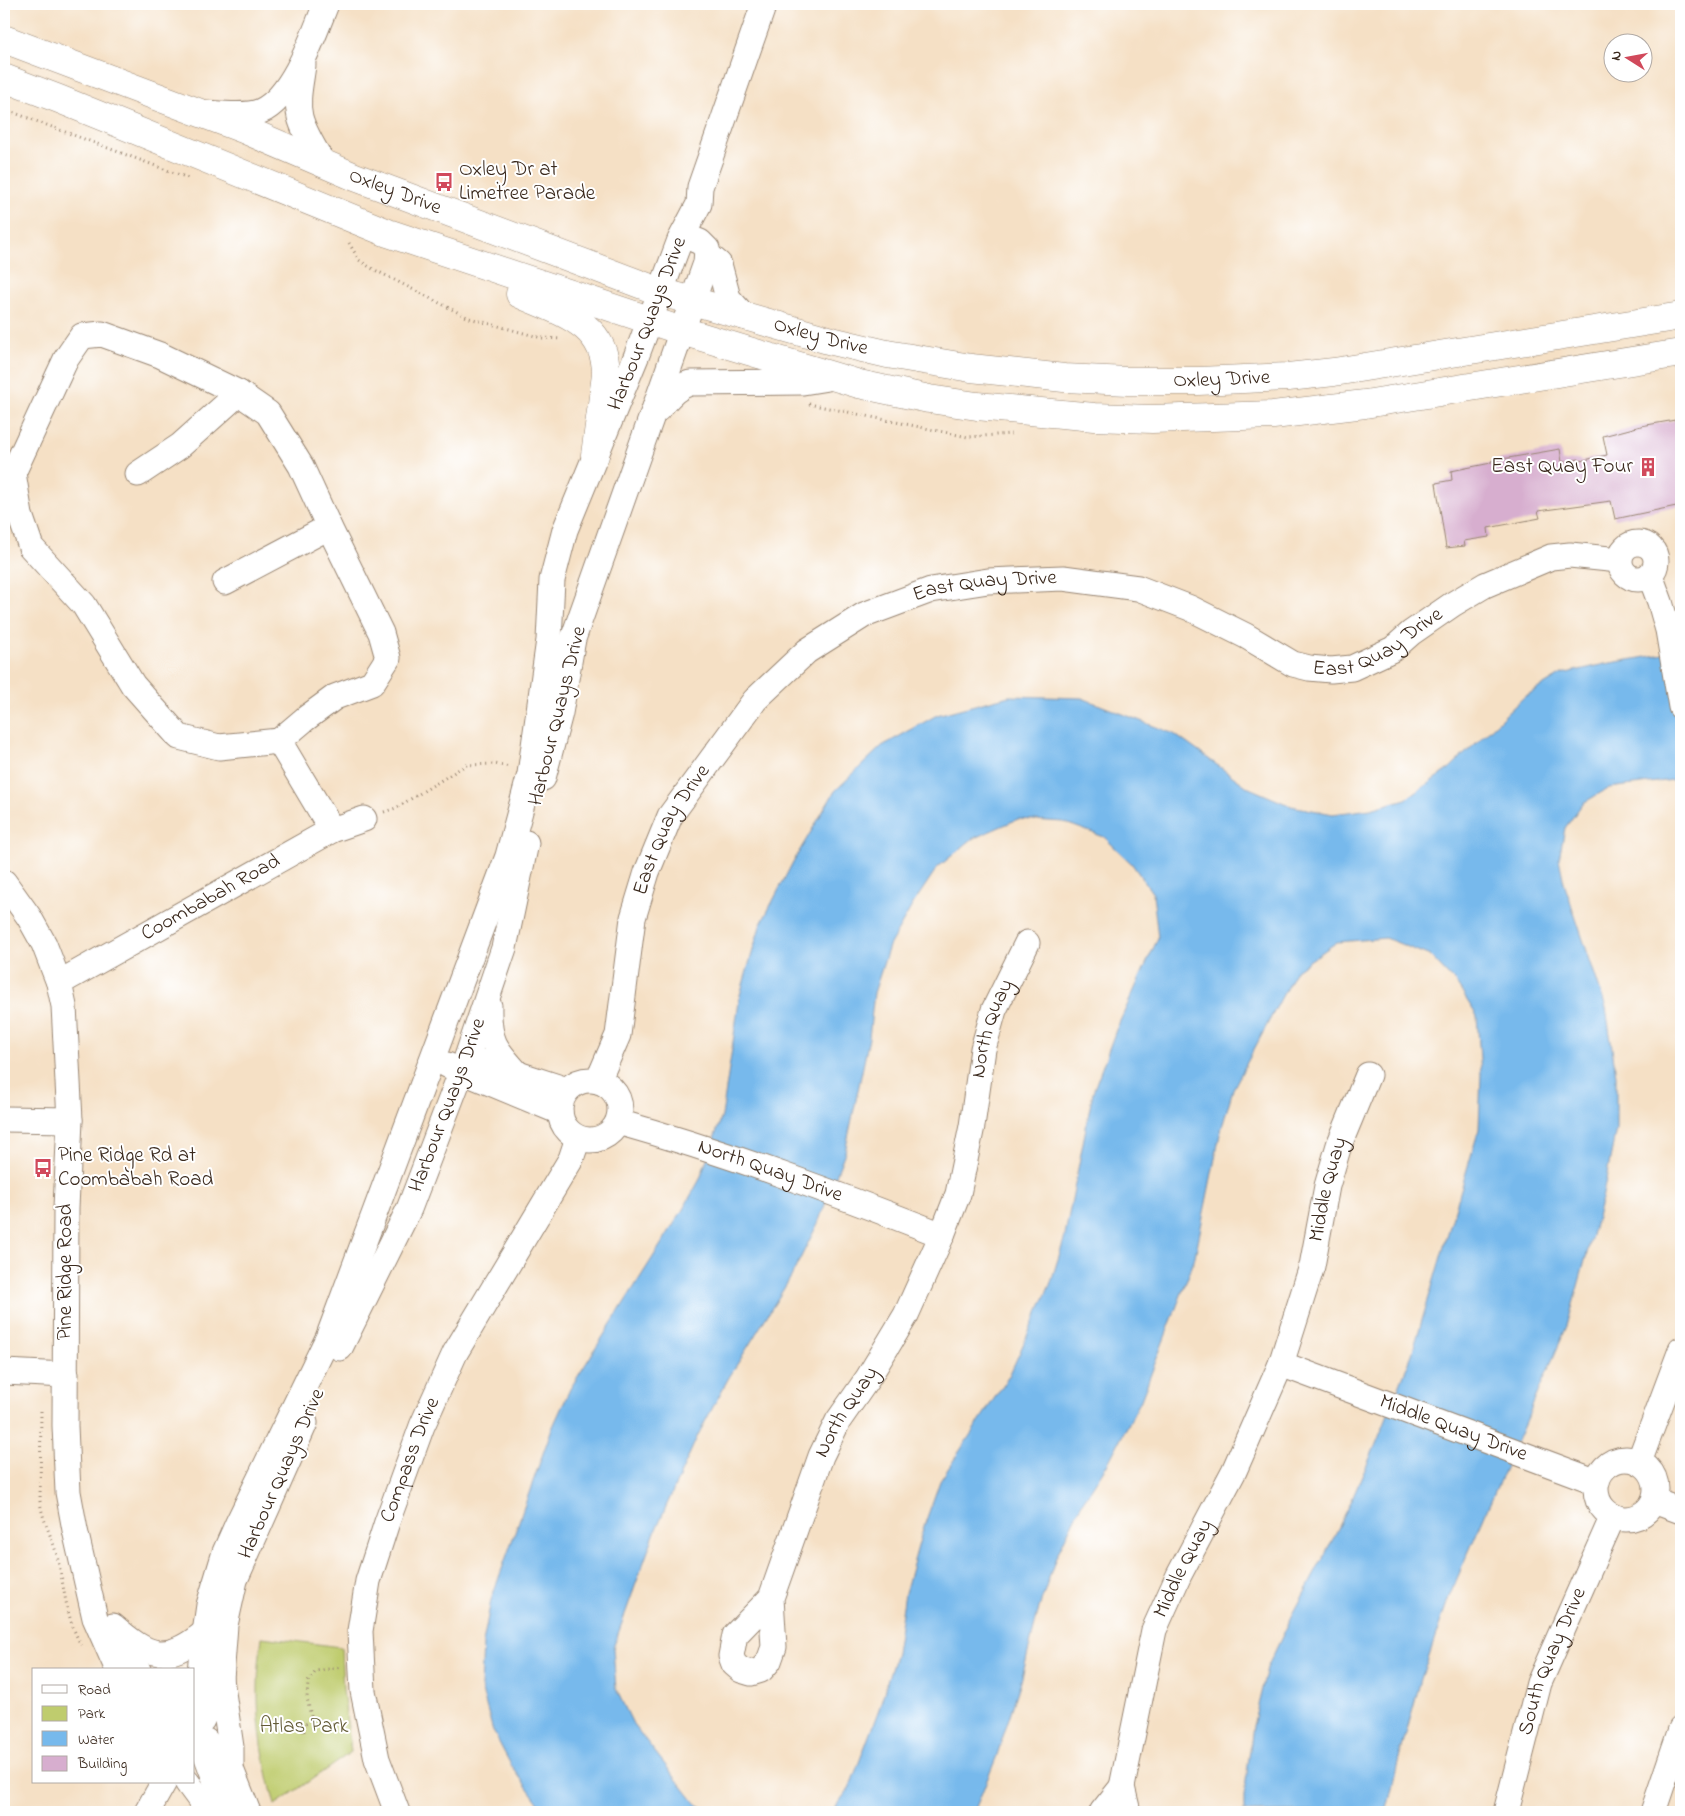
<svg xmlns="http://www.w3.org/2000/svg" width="1685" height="1816" viewBox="0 0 1685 1816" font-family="'Indie Flower',sans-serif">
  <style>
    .green { fill: #bfcc6e; stroke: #7d7b46 }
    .water { fill: #77b9ec; stroke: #597285 }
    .building { fill: #d7aecf }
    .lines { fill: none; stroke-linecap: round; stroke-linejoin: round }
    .minor-casing { stroke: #988572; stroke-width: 27 }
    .major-casing { stroke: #988572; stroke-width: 29 }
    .path { stroke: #988572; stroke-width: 3; stroke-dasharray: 1 4; stroke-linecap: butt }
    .minor { stroke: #fff; stroke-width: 25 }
    .major { stroke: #fff; stroke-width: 28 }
    .labels { text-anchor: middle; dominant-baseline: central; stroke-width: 4; stroke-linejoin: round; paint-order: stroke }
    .poi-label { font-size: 21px; fill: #3b2a1e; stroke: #fff; text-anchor: start }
    .street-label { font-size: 21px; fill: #3b2a1e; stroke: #fff }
    .park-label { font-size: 21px; fill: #635b36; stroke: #fff }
  </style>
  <rect width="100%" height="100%" fill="#fff"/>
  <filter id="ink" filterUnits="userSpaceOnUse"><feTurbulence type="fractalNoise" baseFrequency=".02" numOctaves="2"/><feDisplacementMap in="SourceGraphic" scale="10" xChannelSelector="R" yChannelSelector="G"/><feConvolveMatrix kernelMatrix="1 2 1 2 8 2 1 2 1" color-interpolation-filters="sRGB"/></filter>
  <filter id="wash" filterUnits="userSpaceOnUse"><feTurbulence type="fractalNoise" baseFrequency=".0096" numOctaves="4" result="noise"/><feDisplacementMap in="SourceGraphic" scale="20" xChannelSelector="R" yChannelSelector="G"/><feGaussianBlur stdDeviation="1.12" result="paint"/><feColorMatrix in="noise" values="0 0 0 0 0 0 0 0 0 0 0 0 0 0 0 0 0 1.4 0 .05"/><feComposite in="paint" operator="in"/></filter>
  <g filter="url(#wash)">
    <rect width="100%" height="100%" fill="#f5e0c5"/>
    <path class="green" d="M262 1637 341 1647 343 1690 351 1752 275 1805C265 1767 257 1727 258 1687 258 1670 260 1654 262 1637Z"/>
    <path class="water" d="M1681 651V779L1609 788 1583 803 1565 828 1559 859 1564 883 1606 1008 1616 1075V1129L1602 1199 1567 1326 1449 1597 1421 1679 1401 1751 1386 1812H1244V1797L1253 1726 1267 1668 1291 1618 1326 1553 1349 1506 1376 1444 1412 1354 1479 1129 1481 1073 1477 1016 1456 983 1430 956 1386 938 1337 942 1296 970 1233 1089 1220 1134 1194 1261 1141 1400 1108 1463 1081 1505 1056 1557 1039 1608 1021 1681 996 1758 974 1812H831L849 1789 879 1709 896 1653 905 1593 922 1532 940 1481 1009 1376 1050 1285 1064 1240 1093 1092 1116 1030 1158 938 1153 894 1132 864 1104 837 1063 822 1018 819 972 839 937 868 913 904 889 946 874 993 869 1038 845 1152 818 1223 791 1277 728 1379 698 1435 656 1529 634 1589 613 1648 616 1689 633 1724 695 1803 711 1812H545L511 1765 493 1731 481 1687 483 1643 491 1600 551 1431 570 1389 682 1211 700 1179 722 1116 740 995 760 926 793 862 835 791 882 746 937 715 1009 696 1082 698 1174 734 1249 788 1291 806 1333 814 1371 809 1406 799 1450 768 1524 697 1562 674 1605 664Z"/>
    <g id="blocks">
      <path class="building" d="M1681 419V505L1615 519 1611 501 1538 511 1540 518 1488 528 1489 537 1464 541 1465 546 1446 548 1436 483 1452 480 1451 471 1491 463V461L1560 449 1562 462 1579 459 1580 461 1607 455 1603 436 1641 426Z"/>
    </g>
  </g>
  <g filter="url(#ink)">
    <use href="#blocks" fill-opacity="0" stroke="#988572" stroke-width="1"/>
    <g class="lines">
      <g class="minor-casing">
        <g id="minor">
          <path d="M303 65C301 82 296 100 300 117 304 133 315 149 323 164"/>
          <path d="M207 113C222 114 248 117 261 111 293 97 314 34 326 4"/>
          <path d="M707 254 719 264 728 298 745 317"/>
          <path d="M102 334 160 355 239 393 268 413 301 466 329 527 381 633 388 658 372 683 335 697 305 719 279 741 219 747 179 737 133 685 84 605 31 547 20 515 13 473 66 359 82 336Z"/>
          <path d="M658 409C668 398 676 387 690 383L803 382 834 377"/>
          <path d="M138 474 180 446 239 393"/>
          <circle cx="1638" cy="561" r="18"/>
          <path d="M1650 575 1660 602 1668 630 1681 707"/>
          <path d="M225 582 329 527"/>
          <path d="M279 741 332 830"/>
          <path d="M543 778 560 713 573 639 706 263 707 249 700 242 683 235"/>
          <path d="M4 882 29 917 44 944 59 983 64 1006 70 1120 66 1208 65 1426 68 1492 75 1530 95 1618 118 1670"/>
          <path id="s1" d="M59 983 332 830 364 819"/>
          <path d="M489 1006C488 1041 495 1049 518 1074"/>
          <path d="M469 1058 567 1090"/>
          <path d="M447 1065 560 1112"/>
          <circle cx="590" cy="1110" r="30"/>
          <path id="s2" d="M598 1081 618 1035 633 918 647 872 670 816 755 700 807 651 864 615 931 590 988 581 1063 578 1138 588 1190 608 1246 636 1293 664 1309 668 1331 670 1352 668 1393 649 1411 633 1453 604 1485 585 1551 557 1570 555 1619 560"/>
          <path d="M4 1119 70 1120"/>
          <path id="s3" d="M618 1122C728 1153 835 1193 942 1235"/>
          <path id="s4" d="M340 1348 409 1209 467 1057 504 948 526 843"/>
          <path id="s5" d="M1281 1364 1597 1482"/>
          <path d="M4 1372 66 1375"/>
          <circle cx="1626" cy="1489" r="30"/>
          <path d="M1639 1462 1681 1350"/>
          <path d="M1654 1501 1681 1511"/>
          <path id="s6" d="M771 1598 774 1647 769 1661 761 1670 751 1673 741 1670 734 1664 731 1656 735 1635 771 1598 821 1456 838 1421 868 1378 906 1315 942 1235 958 1194 972 1126 983 1049 994 1010 1027 943"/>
          <path d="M113 1626C148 1656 165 1665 204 1633"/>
          <path d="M118 1635 138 1670"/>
          <path d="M221 1679 231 1747V1769"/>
          <path d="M202 1720 221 1679 225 1625 235 1580 305 1423"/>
          <path d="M206 1741 231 1769 248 1812"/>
          <path d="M187 1782 209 1812"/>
          <path d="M147 1812 164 1782"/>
          <path id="s7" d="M225 1812 214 1776 197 1731V1713L201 1661 209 1605 225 1552 237 1525 328 1338 508 856 530 774 549 640 552 580 565 530 636 357 680 240 699 204 700 187 764 4"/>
          <path id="s8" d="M397 1812 377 1759 363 1691 360 1631 368 1581 387 1522 422 1426 455 1353 571 1159 578 1138"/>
          <path d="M1102 1812 1122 1787"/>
          <path id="s9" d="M1128 1812 1122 1787 1154 1630 1179 1575 1234 1471 1281 1364 1312 1266 1327 1186 1339 1145 1368 1075"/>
          <path id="s10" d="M1506 1812 1539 1683 1613 1516"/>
          <path d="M1653 1812 1681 1729"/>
        </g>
      </g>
      <g class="major-casing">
        <g id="major">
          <path id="s11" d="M4 39 243 129 355 177 661 292 832 341 887 354 971 368 1064 378 1128 381H1198L1288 377 1334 372 1681 316"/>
          <path d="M4 78 59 99 388 233 682 331 859 384 929 399 977 406 1094 417 1152 419 1273 415 1365 404 1681 353"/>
          <path d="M520 294C560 312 607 323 606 375L595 455"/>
        </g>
      </g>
      <g class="path">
        <path d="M4 109 188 178"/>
        <path d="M349 243 359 260 371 268 469 318 542 338 561 339"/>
        <path d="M809 404 968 437 1011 434"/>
        <path d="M384 812 396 808 466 765 495 764 510 767"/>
        <path d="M41 1411 40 1501C42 1519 51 1535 56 1552 65 1586 64 1613 81 1645"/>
        <path d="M313 1726 307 1698 308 1682 316 1671 342 1667"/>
        <path d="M304 1732 303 1725 312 1721"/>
      </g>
      <use href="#minor" class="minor"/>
      <use href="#major" class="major"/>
    </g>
  </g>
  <defs>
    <g id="bus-bare" transform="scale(1.5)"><path d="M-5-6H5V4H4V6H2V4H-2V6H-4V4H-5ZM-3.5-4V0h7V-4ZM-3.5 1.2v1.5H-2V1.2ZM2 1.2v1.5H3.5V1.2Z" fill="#d1495b" stroke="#fff" stroke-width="2.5" paint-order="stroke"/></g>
    <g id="building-bare" transform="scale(1.5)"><path d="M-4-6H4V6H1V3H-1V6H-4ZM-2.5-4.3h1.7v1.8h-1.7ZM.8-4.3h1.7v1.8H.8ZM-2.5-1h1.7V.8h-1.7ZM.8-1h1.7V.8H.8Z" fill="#d1495b" stroke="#fff" stroke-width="2.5" paint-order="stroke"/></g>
  </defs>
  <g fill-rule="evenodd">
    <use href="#bus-bare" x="444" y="182"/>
    <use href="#building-bare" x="1648" y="467"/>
    <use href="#bus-bare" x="43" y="1168"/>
  </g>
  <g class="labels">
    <g class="poi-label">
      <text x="459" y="170">Oxley Dr at<tspan x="459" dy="24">Limetree Parade</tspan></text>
      <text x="1633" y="467" text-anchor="end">East Quay Four</text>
      <text x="58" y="1156">Pine Ridge Rd at<tspan x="58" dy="24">Coombabah Road</tspan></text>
    </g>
    <g class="street-label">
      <text stroke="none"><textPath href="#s11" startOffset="420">Oxley Drive</textPath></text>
      <text stroke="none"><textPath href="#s7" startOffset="1574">Harbour Quays Drive</textPath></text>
      <text stroke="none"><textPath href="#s11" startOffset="870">Oxley Drive</textPath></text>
      <text stroke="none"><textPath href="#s11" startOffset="1275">Oxley Drive</textPath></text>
      <text stroke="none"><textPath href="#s2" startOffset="685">East Quay Drive</textPath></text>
      <text stroke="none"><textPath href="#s2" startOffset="1105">East Quay Drive</textPath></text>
      <text transform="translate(558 716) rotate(-76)">Harbour Quays Drive</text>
      <text stroke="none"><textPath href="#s2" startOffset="265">East Quay Drive</textPath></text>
      <text stroke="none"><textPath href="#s1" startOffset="174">Coombabah Road</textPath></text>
      <text stroke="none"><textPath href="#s6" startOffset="804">North Quay</textPath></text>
      <text stroke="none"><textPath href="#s4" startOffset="266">Harbour Quays Drive</textPath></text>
      <text stroke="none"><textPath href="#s3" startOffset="160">North Quay Drive</textPath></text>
      <text stroke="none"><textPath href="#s9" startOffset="662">Middle Quay</textPath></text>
      <text transform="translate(66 1272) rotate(-90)">Pine Ridge Road</text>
      <text stroke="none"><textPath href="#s6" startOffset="389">North Quay</textPath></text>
      <text stroke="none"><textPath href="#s5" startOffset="184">Middle Quay Drive</textPath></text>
      <text stroke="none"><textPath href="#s8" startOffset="365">Compass Drive</textPath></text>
      <text transform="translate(282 1474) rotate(-66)">Harbour Quays Drive</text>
      <text stroke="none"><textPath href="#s9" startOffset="254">Middle Quay</textPath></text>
      <text stroke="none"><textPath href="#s10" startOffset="158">South Quay Drive</textPath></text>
    </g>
    <g class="park-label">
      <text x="304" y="1727">Atlas Park</text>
    </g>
  </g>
  <rect width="1685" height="1816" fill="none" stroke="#fff" stroke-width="20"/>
  <rect x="32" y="1668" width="162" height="115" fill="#ffffff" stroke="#b1aaa5"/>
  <rect x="42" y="1685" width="25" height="8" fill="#ffffff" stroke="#b1aaa5"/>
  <text x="78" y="1694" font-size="15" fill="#3b2a1e">Road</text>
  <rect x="42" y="1706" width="25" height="15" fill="#bfcc6e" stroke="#b1aaa5"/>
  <text x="78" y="1718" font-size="15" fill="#3b2a1e">Park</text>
  <rect x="42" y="1731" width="25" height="15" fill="#77b9ec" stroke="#b1aaa5"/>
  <text x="78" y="1744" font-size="15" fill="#3b2a1e">Water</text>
  <rect x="42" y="1756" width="25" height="15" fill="#d7aecf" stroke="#b1aaa5"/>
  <text x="78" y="1768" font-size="15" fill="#3b2a1e">Building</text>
  <g transform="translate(1628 58) rotate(281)"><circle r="24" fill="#ffffff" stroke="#b1aaa5"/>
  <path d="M0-4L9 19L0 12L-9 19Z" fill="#d1495b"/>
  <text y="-8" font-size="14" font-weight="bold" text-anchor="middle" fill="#3b2a1e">N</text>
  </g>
</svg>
